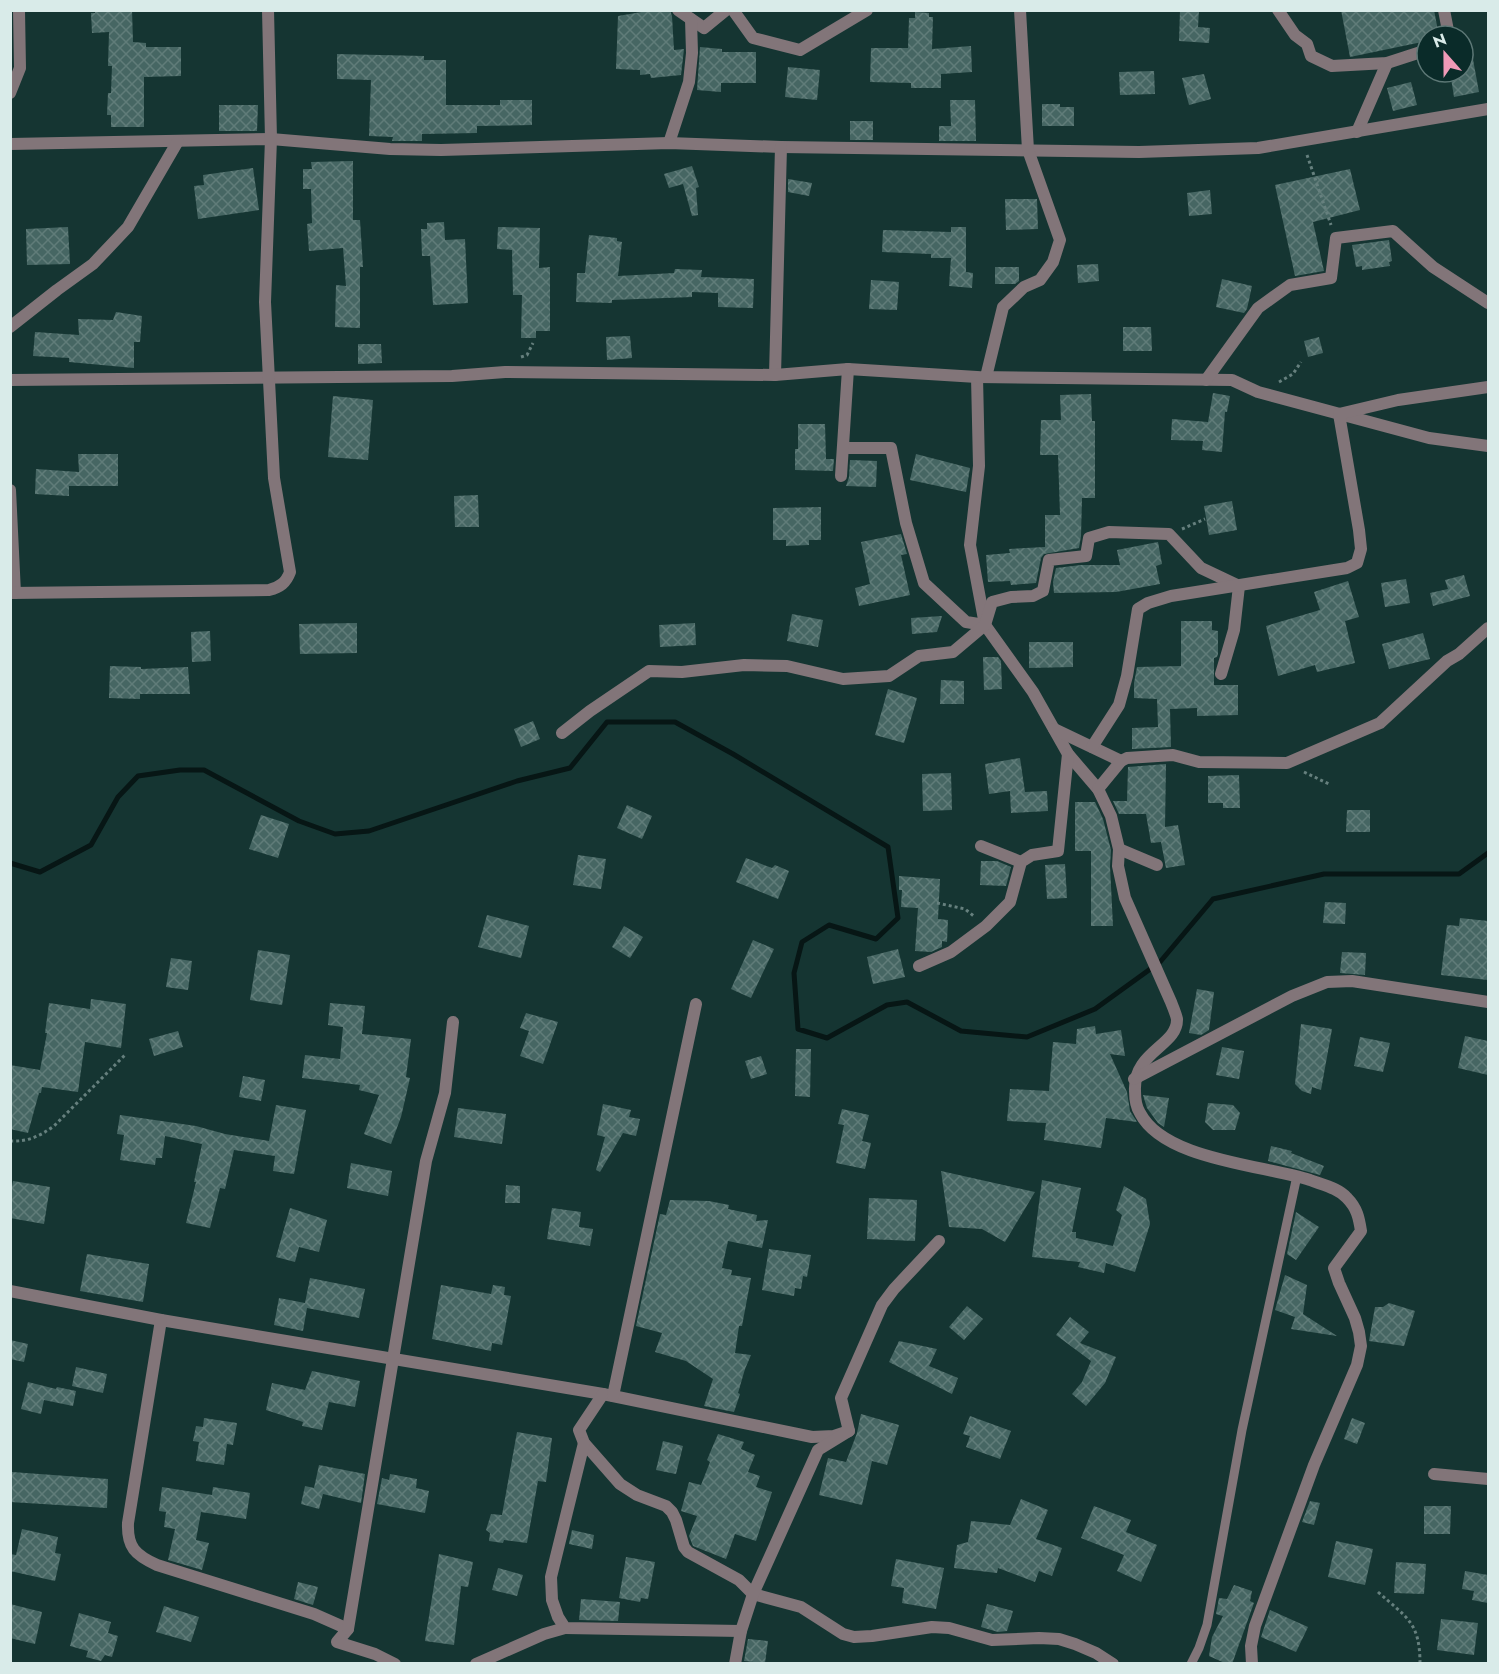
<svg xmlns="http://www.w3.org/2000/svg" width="1499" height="1674" viewBox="0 0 1499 1674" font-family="Jost,sans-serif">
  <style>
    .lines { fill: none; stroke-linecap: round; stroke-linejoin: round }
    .stream { stroke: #071615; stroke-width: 5 }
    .building { fill: url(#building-cross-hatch) }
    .path { stroke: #66807e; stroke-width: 3; stroke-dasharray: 3 3; stroke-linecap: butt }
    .lane { stroke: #827579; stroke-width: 9 }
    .street { stroke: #827579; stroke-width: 12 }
  </style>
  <defs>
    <pattern id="building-cross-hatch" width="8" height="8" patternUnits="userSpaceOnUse" patternTransform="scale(1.5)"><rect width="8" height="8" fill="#466663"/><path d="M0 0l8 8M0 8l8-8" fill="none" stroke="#607c79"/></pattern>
  </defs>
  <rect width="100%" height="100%" fill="#153532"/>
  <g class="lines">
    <path class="stream" d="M10 863 40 872 91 845 118 797 138 776 180 770H204L299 821 335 834 369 831 517 781 570 768 607 722H675L733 754 888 847 898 918 876 939 829 925 802 942 794 973 798 1029 827 1038 887 1005 907 1002 961 1031 1027 1037 1095 1009 1160 962 1213 899 1324 874H1459L1488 853"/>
  </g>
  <g class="building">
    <path d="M95 10H132L133 42 146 43V47H181V76L144 77V127H111V115H107L108 93H111L112 66H108L109 32 92 33 91 13H95Z"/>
    <path d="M653 10H670L672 16 674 50 684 49 681 75 651 78 650 74 640 75V70L616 69 618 16Z"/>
    <path d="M1180 10H1199L1198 27 1210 28 1209 43 1179 41Z"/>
    <path d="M1341 10H1434L1439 36H1427V41L1350 57Z"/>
    <path d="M915 12 929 13V17H933L932 49 971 46 972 72 941 74V88H911V83L870 82 871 48H908L909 18H915Z"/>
    <path d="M1470 43 1479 92 1454 97 1450 72H1463V44Z"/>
    <path d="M700 47 722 49V52H756V83H721V92L697 90Z"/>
    <path d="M337 54 424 56V60H446V105H500V100H532V125L477 126V133L422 134V141H392L393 137 369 136 371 80 337 79Z"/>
    <path d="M788 67 820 70 817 100 785 97Z"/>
    <path d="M1154 71 1155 94 1120 95 1119 72Z"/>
    <path d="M1204 74 1211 99 1189 105 1182 78Z"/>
    <path d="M1411 82 1417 105 1393 111 1387 88Z"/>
    <path d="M950 100H975L976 141H939V126H951Z"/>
    <path d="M1042 104H1060V107H1074V126H1042Z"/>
    <path d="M219 105H258L257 131H219Z"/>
    <rect x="850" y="121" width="23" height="19"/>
    <path d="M353 161V220H360L363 267H360V328L335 327 336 285 346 286 343 248 309 251 307 224 312 223 311 189H303V169H312L311 162Z"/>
    <path d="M692 166 699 187 696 188 698 215 692 216 683 184 669 188 664 174Z"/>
    <path d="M253 168 259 210 198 219 194 186 204 185 203 175Z"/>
    <path d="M1350 169 1360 210 1313 222 1324 271 1295 276 1275 185Z"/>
    <path d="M788 179 812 183 809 196 788 192Z"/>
    <path d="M1210 190 1212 214 1189 216 1187 193Z"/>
    <path d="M1005 199H1037L1038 229 1006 230Z"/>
    <path d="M444 222 445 240 465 239 468 303 433 305 430 256H422L421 229H427V223Z"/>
    <path d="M68 227 70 264 27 265 26 229Z"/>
    <path d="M498 227 540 228 539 268 550 267V331H536V338H521L522 295H513L512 250 497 249Z"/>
    <path d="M951 227H966V272L973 273 972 288 949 286 951 258H931V254L882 252 883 230 951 232Z"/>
    <path d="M589 235 617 238V241L622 242 618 276 674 273 675 269 702 270 701 277 754 279 753 308 718 307V293L692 292V297L612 300V303L576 302 577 273H585Z"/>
    <path d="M1389 240 1392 261 1389 262 1390 266 1362 270V266L1356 267 1352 245Z"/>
    <path d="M1098 264 1099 281 1078 283 1077 265Z"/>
    <path d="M995 267H1019V281L1015 284H995Z"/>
    <path d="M1222 279 1252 286 1247 309 1244 313 1216 307Z"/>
    <path d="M871 280 899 282 897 310 869 309Z"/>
    <path d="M116 312 142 316 140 342H134V368L69 362V358L33 356 35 332 79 335 78 319 113 320Z"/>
    <path d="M1123 327H1151L1152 351H1123Z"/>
    <path d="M630 336 632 358 607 360 606 337Z"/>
    <path d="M1319 337 1323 353 1308 357 1304 341Z"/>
    <path d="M358 344H381L382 363 358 364Z"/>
    <path d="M1213 393 1230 396 1227 412H1225L1222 452 1202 450 1203 441 1171 440 1172 419 1208 422Z"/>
    <path d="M1091 394 1092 421H1095V498H1082L1081 536 1079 548 1044 554 1041 558 1036 583 1011 585 1010 581 988 582 986 555 1010 553 1009 549 1045 547V515H1060L1058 455H1040L1041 420H1061L1060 395Z"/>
    <path d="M333 396 373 400 368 460 328 457Z"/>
    <path d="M798 424H825L826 459H834L833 471 795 470V449H798Z"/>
    <path d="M78 454H118V486H69V496L35 494 36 469 79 472Z"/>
    <path d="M916 454 970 468 966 492 910 480Z"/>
    <path d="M850 460 877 461 876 487 846 486 849 477Z"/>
    <path d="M478 495 479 527H455L454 496Z"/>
    <path d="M1232 501 1237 530 1209 535 1204 506Z"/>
    <path d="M821 507V540H809V545L786 546V540H773V508Z"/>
    <path d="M901 534 907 554 901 555 910 595 859 606 855 588 870 584 861 542Z"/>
    <path d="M1158 542 1162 564 1156 566 1160 584 1116 592 1054 593 1053 582 1056 568 1081 565H1120L1117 550Z"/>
    <path d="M1464 575 1470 596 1433 606 1430 593 1448 589 1445 580Z"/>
    <path d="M1406 579 1410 603 1385 607 1381 583Z"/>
    <path d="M1348 581 1359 617 1345 621 1355 663 1317 672 1315 665 1278 676 1266 626 1320 610 1314 592Z"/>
    <path d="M792 614 823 620 818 647 787 641Z"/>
    <path d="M942 616 937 632 912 634 911 618Z"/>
    <path d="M1181 621H1212V630L1218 631V654L1217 657 1214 658V685H1238V715L1197 716V708L1170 709 1171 747 1132 749V728L1158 727 1157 699 1134 698V683L1137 667 1181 666Z"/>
    <path d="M357 623V653L300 654 299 624Z"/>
    <path d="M695 623 696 645 660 647 659 625Z"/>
    <path d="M210 631 211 661 192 662 191 632Z"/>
    <path d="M1423 633 1430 659 1389 669 1382 644Z"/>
    <path d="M1029 642H1073V667L1029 668Z"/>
    <path d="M983 657H998L1001 661 1002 689 984 690Z"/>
    <path d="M110 666 141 667V669L188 667 190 694H140V699L109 698Z"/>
    <path d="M941 680 964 681V704H940Z"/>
    <path d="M888 689 917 698 904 743 875 735Z"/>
    <path d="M533 721 540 739 521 747 514 729Z"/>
    <path d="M1020 758 1025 792 1047 791 1048 811 1011 813 1010 791 989 794 985 764Z"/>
    <path d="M1166 764 1165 827 1178 825 1185 865 1166 868 1161 842 1151 843 1146 814H1119L1113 801H1127L1128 767Z"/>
    <path d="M951 773 952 810 923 811 922 774Z"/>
    <path d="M1239 775 1240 808H1223V803H1208V776Z"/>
    <path d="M1075 802H1095L1103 819 1111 850 1110 866 1113 926H1091V851H1075Z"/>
    <path d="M627 805 652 816 642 839 617 828Z"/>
    <path d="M1347 810H1370V832H1346Z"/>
    <path d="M261 815 289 824 278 858 249 849Z"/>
    <path d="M578 855 606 859 601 889 573 885Z"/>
    <path d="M746 858 772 868 775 865 789 871 778 899 736 882Z"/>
    <path d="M981 861H997L1011 867 1006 886 980 885Z"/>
    <path d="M1065 864 1067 898 1047 899 1045 865Z"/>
    <path d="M899 876 940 879 938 919 948 920 947 942 942 941V947L931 952 915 951 918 908 901 907 902 890H899Z"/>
    <path d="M1325 902 1346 903 1345 924 1323 923Z"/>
    <path d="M487 915 529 926 521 958 478 947Z"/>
    <path d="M1460 918 1488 921V980L1441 975 1447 925 1459 926Z"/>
    <path d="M624 926 643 937 630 958 612 947Z"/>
    <path d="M753 940 774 949 751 998 731 989Z"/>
    <path d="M898 949 905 977 873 984 867 957Z"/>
    <path d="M258 950 290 955 282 1005 250 1000Z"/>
    <path d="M1342 952 1366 953 1365 975 1340 973Z"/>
    <path d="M171 958 192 961 188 990 166 987Z"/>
    <path d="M1197 989 1214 992 1209 1030 1201 1035 1189 1033Z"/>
    <path d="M91 999 126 1004 121 1048 85 1042 78 1092 42 1087 41 1093H39L28 1133 10 1129V1065L40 1070 47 1033H45L49 1003 90 1009Z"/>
    <path d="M330 1003 365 1006 362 1034 411 1039 406 1077 410 1078 401 1117 391 1144 364 1134 379 1095 359 1090 360 1085 302 1078 305 1055 340 1059 343 1027 328 1025Z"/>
    <path d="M526 1013 558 1022 543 1064 520 1056 529 1031 520 1028Z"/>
    <path d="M1301 1024 1332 1029 1321 1090 1312 1087 1311 1094 1302 1091 1295 1084Z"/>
    <path d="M1095 1026 1096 1034 1121 1030 1125 1056 1110 1054 1127 1092 1130 1111 1137 1122 1106 1118 1101 1148 1044 1140 1046 1123 1007 1121 1010 1089 1049 1091 1053 1042 1076 1044 1077 1029Z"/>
    <path d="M178 1031 183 1047 154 1056 149 1039Z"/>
    <path d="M1465 1036 1488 1041V1075L1458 1068Z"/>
    <path d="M1360 1037 1390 1043 1383 1072 1354 1066Z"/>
    <path d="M1222 1047 1244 1051 1239 1079 1216 1075Z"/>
    <path d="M796 1049H811L810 1097 795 1096Z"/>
    <path d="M761 1056 767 1074 751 1079 745 1061Z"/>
    <path d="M243 1076 265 1080 261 1101 239 1097Z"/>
    <path d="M1143 1095 1169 1098 1164 1127 1158 1123 1147 1108Z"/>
    <path d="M1208 1103 1233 1105 1240 1113 1235 1130H1213L1205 1122Z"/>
    <path d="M603 1104 631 1110 629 1117 640 1119 636 1136 623 1133 600 1172 596 1170 605 1137 597 1135Z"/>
    <path d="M276 1105 306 1110 294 1174 273 1171 275 1156 234 1150 225 1189 220 1188 210 1228 186 1223 196 1182H194L202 1144 165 1136 162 1158H156L155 1165 120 1160 124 1135 117 1134 120 1115 196 1126 225 1134 269 1141Z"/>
    <path d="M458 1108 506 1114 502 1144 454 1137Z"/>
    <path d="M842 1109 869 1115 862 1141 871 1143 865 1169 836 1163 844 1125 838 1124Z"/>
    <path d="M1271 1146 1292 1151 1291 1153 1324 1166 1320 1175 1268 1161Z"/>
    <path d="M351 1163 392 1171 388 1196 347 1188Z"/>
    <path d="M941 1171 1035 1192 1005 1242 982 1229 949 1227Z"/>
    <path d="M1042 1180 1081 1188 1072 1232H1076V1238L1113 1246 1122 1215 1116 1210 1124 1186 1146 1199 1150 1224 1135 1272 1106 1263 1104 1273 1078 1267 1080 1262 1032 1257Z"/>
    <path d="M13 1181 50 1187 44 1224 10 1218V1197Z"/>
    <path d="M506 1185 520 1186V1203H505Z"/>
    <path d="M869 1198 917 1200 915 1241 867 1239Z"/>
    <path d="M670 1200 709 1201 729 1205 728 1209 757 1215 756 1221 768 1220 762 1248 728 1241 722 1268 732 1270 731 1275 751 1278 742 1326H739L735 1353 751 1355 745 1369 738 1393 740 1394 734 1412 704 1406 713 1379 686 1361 655 1352 662 1333 636 1326 660 1214 666 1215Z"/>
    <path d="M290 1208 327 1220 319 1252 299 1247 295 1262 276 1257Z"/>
    <path d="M552 1208 581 1212 579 1227 593 1229 590 1246 547 1239Z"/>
    <path d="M1296 1212 1319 1227 1296 1260 1287 1254Z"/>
    <path d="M769 1249 811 1255 807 1277 803 1276 801 1289 795 1288 794 1296 762 1290Z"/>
    <path d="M87 1254 149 1264 143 1302 80 1291Z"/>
    <path d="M1285 1275 1307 1285 1303 1314 1337 1336 1291 1329 1295 1317 1275 1310Z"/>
    <path d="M310 1278 365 1289 359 1318 307 1308 303 1331 274 1325 279 1298 305 1303Z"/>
    <path d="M441 1285 491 1294 493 1285 505 1287 504 1295 511 1296 502 1345 492 1343 491 1351 432 1339Z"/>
    <path d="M1389 1303 1415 1311 1404 1346 1369 1341 1375 1307H1383Z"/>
    <path d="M967 1306 983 1319 964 1340 949 1327Z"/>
    <path d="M1070 1317 1089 1332 1080 1343 1116 1357 1105 1383 1086 1406 1072 1394 1082 1382 1091 1361 1056 1335Z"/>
    <path d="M10 1340 28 1344 24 1362 10 1359Z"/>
    <path d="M899 1341 937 1349 929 1366 958 1378 952 1394 889 1362Z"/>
    <path d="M76 1367 107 1374 103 1393 72 1386Z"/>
    <path d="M312 1371 360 1381 355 1407 329 1402 322 1430 302 1426 303 1422 266 1410 272 1383 305 1390Z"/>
    <path d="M28 1382 56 1389 57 1387 76 1391 73 1406 44 1400 41 1414 21 1409Z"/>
    <path d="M861 1414 899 1425 887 1465 872 1461 862 1505 819 1495 828 1458 846 1462 857 1433Z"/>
    <path d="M970 1416 1011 1431 1000 1459 966 1447 970 1436 963 1434Z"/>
    <path d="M204 1418 237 1423 233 1445 227 1444 224 1465 196 1461 199 1442 193 1441 196 1426 203 1427Z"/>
    <path d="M1352 1418 1365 1423 1357 1444 1344 1439Z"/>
    <path d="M517 1432 552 1438 546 1482 538 1481 527 1543 504 1540 503 1543 489 1541 490 1533 486 1530 491 1514 502 1515Z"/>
    <path d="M718 1434 744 1442 741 1449 755 1455 748 1472 760 1476 756 1487 772 1492 756 1541 735 1534 726 1559 693 1546 689 1536 697 1516 681 1511 689 1482 701 1485 710 1462 707 1460Z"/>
    <path d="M663 1441 683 1446 676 1474 656 1470Z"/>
    <path d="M319 1465 365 1474 361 1503 323 1494 319 1509 301 1504 305 1486 314 1488Z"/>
    <path d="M12 1472 108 1479 107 1508 10 1502Z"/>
    <path d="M390 1474 417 1479 416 1488 429 1491 425 1513 377 1504 382 1478 389 1480Z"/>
    <path d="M162 1487 212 1495 213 1487 250 1493 246 1519 201 1512 196 1540 209 1543 202 1570 168 1560 175 1529 164 1527 166 1512 159 1511Z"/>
    <path d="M1021 1499 1048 1510 1036 1539 1062 1548 1052 1576 1039 1571 1035 1582 998 1568 997 1573 954 1568 957 1545 968 1542 971 1521 1010 1525Z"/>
    <path d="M1310 1501 1320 1503 1314 1525 1302 1522Z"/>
    <path d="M1094 1506 1131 1520 1126 1532 1157 1545 1141 1582 1117 1571 1124 1555 1081 1538Z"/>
    <path d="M1424 1506H1451L1450 1534H1424Z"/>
    <path d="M22 1529 58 1537 55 1553 61 1554 55 1581 10 1571V1554L16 1555Z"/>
    <path d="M572 1530 594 1535 592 1549 569 1544Z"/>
    <path d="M1336 1541 1373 1549 1365 1585 1328 1577Z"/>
    <path d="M439 1554 473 1562 468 1587 461 1586 454 1645 425 1641Z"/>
    <path d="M626 1557 655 1562 648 1599 641 1598 640 1602 619 1598Z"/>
    <path d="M896 1559 944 1568 936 1609 902 1603 904 1588 891 1586Z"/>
    <path d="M1396 1562 1426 1564 1424 1594 1394 1593Z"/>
    <path d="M498 1568 523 1575 517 1596 492 1590Z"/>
    <path d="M1465 1571 1488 1575V1603L1472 1600 1474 1591 1462 1589Z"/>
    <path d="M298 1582 318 1587 313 1605 294 1599Z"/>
    <path d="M1234 1585 1252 1591 1250 1601 1254 1603 1232 1664H1227L1209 1656 1212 1637 1223 1616 1216 1614 1219 1598 1227 1599Z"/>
    <path d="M581 1599 620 1602 618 1621 579 1620Z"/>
    <path d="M10 1604 42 1612 35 1644 10 1638Z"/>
    <path d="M987 1604 1013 1611 1007 1631 998 1632 981 1627Z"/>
    <path d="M164 1606 199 1617 191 1642 156 1632Z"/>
    <path d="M1270 1610 1308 1627 1296 1652 1261 1637Z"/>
    <path d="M79 1613 111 1622 108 1633 118 1636 112 1657 105 1655 101 1661 86 1657 88 1651 70 1646Z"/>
    <path d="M1441 1619 1478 1623 1474 1655 1437 1650Z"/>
    <path d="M748 1639 768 1641 765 1663 744 1661Z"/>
  </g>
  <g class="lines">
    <g class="path">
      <path d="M1307 155 1331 225"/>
      <path d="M521 357 527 355 533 343"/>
      <path d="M1279 382 1293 374 1301 362"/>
      <path d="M1182 529 1205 519"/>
      <path d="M1304 772 1331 785"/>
      <path d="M937 903 965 909 975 917"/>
      <path d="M10 1141C28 1142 40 1136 54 1126L125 1055"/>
      <path d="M1378 1592C1407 1618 1420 1622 1420 1664"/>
    </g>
    <path class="lane" d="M1191 1664 1199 1648 1207 1625 1242 1430 1297 1176"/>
    <g class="street">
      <path d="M678 10 704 28 726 10"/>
      <path d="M733 10 753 38 800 50 867 10"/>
      <path d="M1278 10 1295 35 1307 44 1311 56 1332 66 1387 63 1427 50"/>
      <path d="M1444 10 1449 36"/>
      <path d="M10 93 20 68 19 10"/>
      <path d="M1357 132 1387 63"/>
      <path d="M669 143 689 82 692 53 691 19"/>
      <path d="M10 144 271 139 390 149 441 150 669 143 781 147 1139 152 1258 148 1488 109"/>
      <path d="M10 327 57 290 93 264 128 227 178 141"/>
      <path d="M775 375 781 147"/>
      <path d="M977 377 979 466 970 545 985 625 1033 692 1068 754 1098 789 1111 816 1119 849 1118 866 1125 898 1171 1002C1173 1007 1176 1014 1177 1019 1178 1046 1133 1051 1135 1091 1135 1098 1136 1107 1140 1113 1164 1160 1263 1165 1310 1180 1323 1185 1338 1188 1347 1198 1357 1208 1359 1218 1361 1231L1334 1268 1339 1283 1355 1318 1359 1332 1361 1346 1357 1365 1314 1465 1255 1626 1251 1646 1252 1664"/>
      <path d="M986 377 1003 307 1024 287 1040 280 1053 262 1060 240 1028 150 1020 10"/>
      <path d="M10 380 452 376 505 372 775 375 848 369 977 377 1232 380 1258 392 1429 438 1488 446"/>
      <path d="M1206 380 1258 308 1290 285 1331 278 1336 238 1393 231 1433 267 1488 303"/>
      <path d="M843 448H891L906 523 924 583 966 622 985 625"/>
      <path d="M841 476 848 369"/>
      <path d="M10 490 15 593"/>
      <path d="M10 593 269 590C280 587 286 583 290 572L274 478 265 302 271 139 268 10"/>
      <path d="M1054 729 1121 761"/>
      <path d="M562 733 590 711 649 671 682 672 744 665 787 666 843 679 889 676 919 656 953 652 985 625 992 602 1011 597 1033 596 1043 591 1049 560 1086 556 1089 538 1109 532 1169 534 1201 568 1239 586 1234 630 1221 674"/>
      <path d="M1092 747 1119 705 1127 676 1138 609 1148 603 1171 596 1347 568 1357 563 1361 549 1359 530 1339 414 1398 400 1488 387"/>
      <path d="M1098 789 1121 761 1127 758 1173 755 1199 762 1287 763 1380 723 1447 661 1459 654 1488 628"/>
      <path d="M981 846 1021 862"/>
      <path d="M1119 849 1157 865"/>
      <path d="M919 966 951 952 986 926 1010 902 1021 862 1032 855 1058 851 1068 754"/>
      <path d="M1134 1079 1292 996 1327 982 1352 981 1488 1002"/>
      <path d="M10 1291 161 1320 603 1394 812 1437 834 1436 849 1431"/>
      <path d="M161 1320 128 1523C127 1547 135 1555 157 1565L314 1614 348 1629 337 1642 375 1654 395 1664"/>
      <path d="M603 1394 579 1430 584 1443 620 1484 637 1495 666 1506 672 1512 676 1520 684 1547 688 1552 739 1580 753 1594 801 1607 843 1634 854 1637 872 1636 932 1627 949 1628 992 1640 1039 1638 1059 1639 1075 1644 1096 1653 1113 1664"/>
      <path d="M613 1396 696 1004"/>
      <path d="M584 1443 551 1577 552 1600 558 1617 565 1628 741 1631"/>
      <path d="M1434 1474 1488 1479"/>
      <path d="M348 1629 426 1161 445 1093 453 1022"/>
      <path d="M476 1664 544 1634 565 1628"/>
      <path d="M735 1664 741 1631 753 1594 818 1450 849 1431 841 1398 882 1305 894 1289 939 1241"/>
    </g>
  </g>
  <rect width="1499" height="1674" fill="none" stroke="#d9ebe9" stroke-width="24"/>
  <g transform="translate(1445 54) rotate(339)"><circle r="28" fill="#0a2b29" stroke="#5d7876" stroke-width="1.5"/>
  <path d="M0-4.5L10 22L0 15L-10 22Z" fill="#f09ab7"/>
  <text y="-9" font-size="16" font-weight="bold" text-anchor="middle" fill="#d9ebe9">N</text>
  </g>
</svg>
